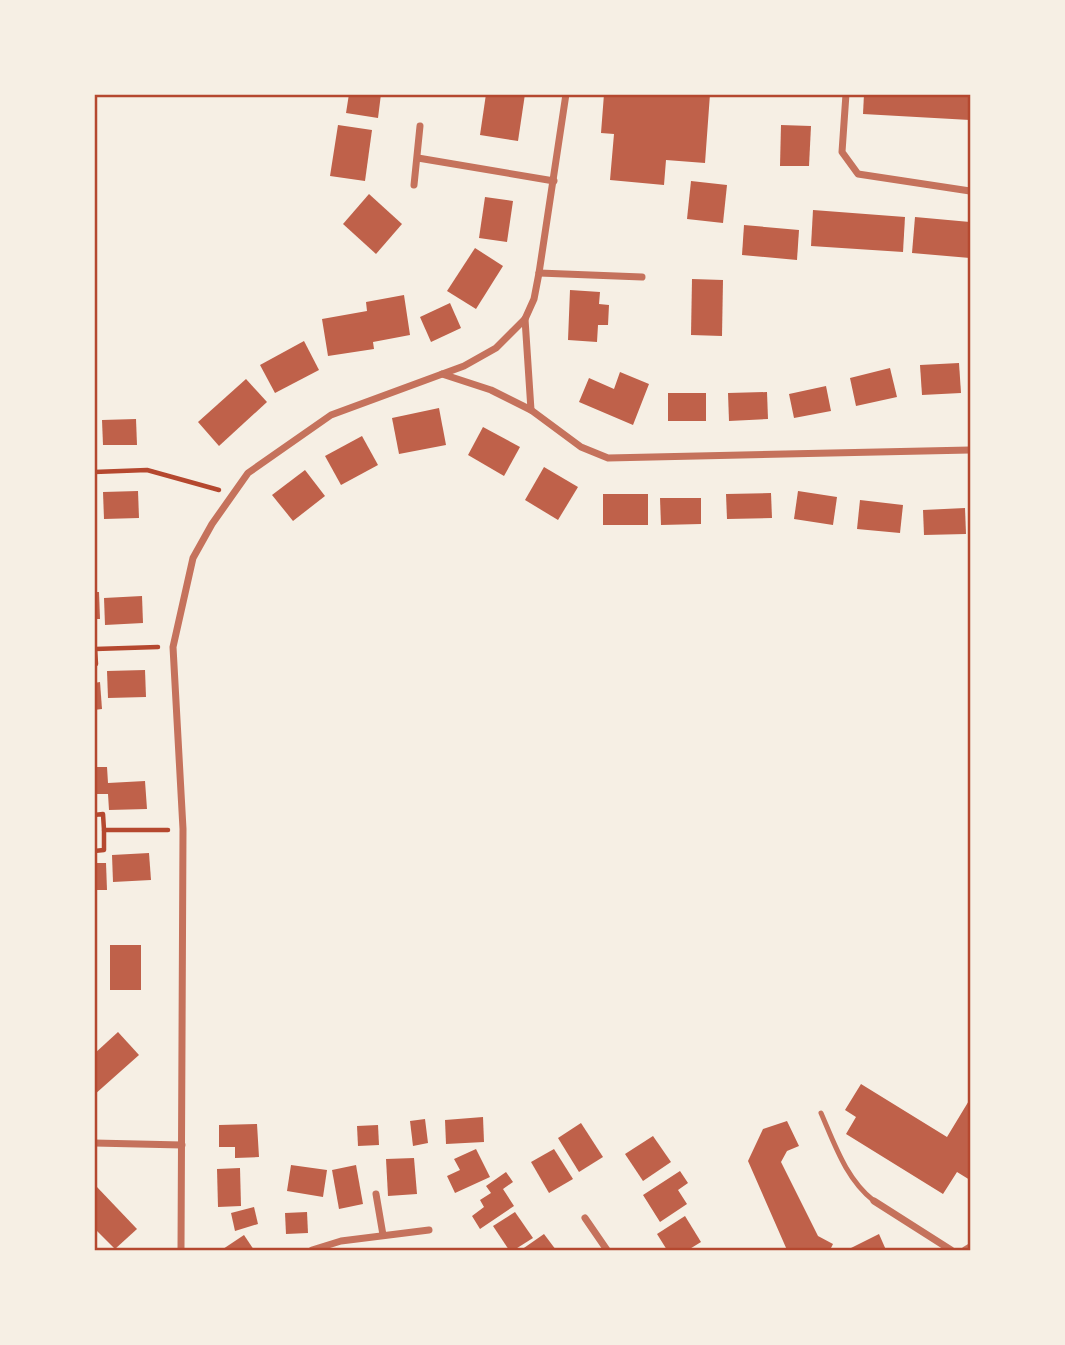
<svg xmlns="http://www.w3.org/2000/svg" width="1065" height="1345" viewBox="0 0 1065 1345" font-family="Rubik,sans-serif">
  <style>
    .building { fill: #bf614a }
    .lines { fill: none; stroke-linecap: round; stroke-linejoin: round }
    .path { stroke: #b5482f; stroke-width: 4.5 }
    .service { stroke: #c5725c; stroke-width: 5 }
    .minor { stroke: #c5725c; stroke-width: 7 }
    .neatline { fill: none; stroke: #b5482f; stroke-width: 2.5 }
  </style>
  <rect width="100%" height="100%" fill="#f6efe4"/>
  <g class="building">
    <path d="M349 94H381L378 118 346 113Z"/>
    <path d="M486 94H525L518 141 480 135Z"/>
    <path d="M604 94 674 97V94H710L705 163 666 160 664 185 610 180 614 134 601 133Z"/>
    <path d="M864 94H970V120L863 114Z"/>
    <path d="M338 125 372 130 365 181 330 176Z"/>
    <path d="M781 125 811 126 809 166H780Z"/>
    <path d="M691 181 727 185 723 223 687 219Z"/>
    <path d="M369 194 402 224 376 254 343 224Z"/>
    <path d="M485 197 513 201 507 242 479 238Z"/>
    <path d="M813 210 905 217 903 252 811 246Z"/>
    <path d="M915 217 970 222V258L912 253Z"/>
    <path d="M744 225 799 230 797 260 742 255Z"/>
    <path d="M475 248 503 266 476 309 447 291Z"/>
    <path d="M692 279 723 280 722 336 691 335Z"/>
    <path d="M570 290 600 292 599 304 609 305 608 325H598L597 342 568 340Z"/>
    <path d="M404 295 410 335 373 342 374 349 328 356 322 319 367 311 366 302Z"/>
    <path d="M450 303 461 328 431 342 420 317Z"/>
    <path d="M304 341 319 370 275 393 260 365Z"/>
    <path d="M959 363 961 393 922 395 920 365Z"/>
    <path d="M890 368 897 397 856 406 850 378Z"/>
    <path d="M620 372 649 384 633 425 579 402 589 378 614 389Z"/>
    <path d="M246 379 267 402 219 446 198 422Z"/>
    <path d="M826 386 831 411 794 418 789 394Z"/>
    <path d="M767 392 768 419 729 421 728 393Z"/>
    <rect x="668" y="393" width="38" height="28"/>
    <path d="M439 408 446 445 399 454 392 418Z"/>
    <path d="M136 419 137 445H103L102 420Z"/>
    <path d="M483 427 520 447 504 476 468 455Z"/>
    <path d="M362 436 378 465 341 485 325 456Z"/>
    <path d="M544 467 578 487 558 520 525 500Z"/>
    <path d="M305 470 325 496 293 521 272 495Z"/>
    <path d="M138 491 139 518 104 519 103 492Z"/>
    <path d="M798 491 837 497 833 525 794 519Z"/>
    <path d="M771 493 772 518 727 519 726 494Z"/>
    <rect x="603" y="494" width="45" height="31"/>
    <path d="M660 498H701V524L661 525Z"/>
    <path d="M860 500 903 505 900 533 857 529Z"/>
    <path d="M965 508 966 534 924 535 923 510Z"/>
    <path d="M94 592H99L100 619H94Z"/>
    <path d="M142 596 143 623 105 625 104 598Z"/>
    <path d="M145 670 146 697 108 698 107 671Z"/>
    <path d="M100 682 102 709 94 710V683Z"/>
    <path d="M94 767H107L108 783 145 781 147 809 109 810 108 794H94Z"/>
    <path d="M149 853 151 880 113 882 112 855Z"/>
    <path d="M94 863H106L107 890H94Z"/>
    <rect x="110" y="945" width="31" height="45"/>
    <path d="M118 1032 139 1055 94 1095V1054Z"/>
    <path d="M861 1084 947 1137 970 1099V1180L957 1172 943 1194 846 1134 856 1117 845 1110Z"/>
    <path d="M483 1117 484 1142 446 1144 445 1120Z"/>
    <path d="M425 1119 428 1143 413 1146 410 1121Z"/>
    <path d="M787 1121 799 1146 787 1151 781 1162 818 1236 833 1244 830 1250H787L748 1161 763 1129Z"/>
    <path d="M581 1123 603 1157 579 1172 558 1138Z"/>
    <path d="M257 1124 259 1157 235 1158V1147H219V1125Z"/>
    <path d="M378 1125 379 1145 358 1146 357 1126Z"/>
    <path d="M653 1136 671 1162 643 1181 625 1154Z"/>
    <path d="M476 1149 490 1177 455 1193 447 1176 460 1170 454 1159Z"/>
    <path d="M554 1149 573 1179 549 1193 531 1162Z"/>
    <path d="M414 1158 417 1194 388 1196 386 1159Z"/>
    <path d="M291 1165 327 1170 323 1197 287 1191Z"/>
    <path d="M356 1165 363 1204 339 1209 332 1170Z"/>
    <path d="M240 1168 241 1206 218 1207 217 1169Z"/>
    <path d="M680 1171 688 1183 678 1190 687 1204 660 1222 643 1195Z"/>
    <path d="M506 1172 513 1182 503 1189 514 1206 480 1229 472 1216 484 1207 480 1200 491 1193 486 1186Z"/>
    <path d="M96 1186 137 1229 115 1249 94 1228V1188Z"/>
    <path d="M254 1207 258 1224 235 1231 231 1213Z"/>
    <path d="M307 1212 308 1233 286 1234 285 1213Z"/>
    <path d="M515 1212 533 1238 514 1250H509L493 1226Z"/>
    <path d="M685 1216 701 1242 688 1250H667L657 1234Z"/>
    <path d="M544 1234 556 1250H521Z"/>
    <path d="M879 1234 886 1250H847Z"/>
    <path d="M244 1235 254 1250H224L223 1249Z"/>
  </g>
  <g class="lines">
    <g class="path">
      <path d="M94 472 147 470 219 490"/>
      <path d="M94 639 95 649 158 647"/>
      <path d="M94 664H96L95 649"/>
      <path d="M94 815 103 814 104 830H168"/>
      <path d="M94 851 104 850V830"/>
    </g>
    <path class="service" d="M821 1113C835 1145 846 1179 874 1201"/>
    <g class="minor">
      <path d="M846 94 842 152 858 174 970 191"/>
      <path d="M418 158 554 181"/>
      <path d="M414 185 420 126"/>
      <path d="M539 273 642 277"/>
      <path d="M442 374 491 390 531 410 525 319"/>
      <path d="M531 410 581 447 608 458 970 450"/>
      <path d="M94 1143 182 1145"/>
      <path d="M376 1194 383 1235"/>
      <path d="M874 1201 951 1250"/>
      <path d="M585 1218 607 1250"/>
      <path d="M181 1250 183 829 173 647 193 558 212 524 248 473 331 415 464 366 496 348 525 319 534 299 539 273 566 94"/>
      <path d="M312 1250 341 1241 429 1230"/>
      <path d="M965 1250 970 1247"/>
    </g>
  </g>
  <rect width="1065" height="1345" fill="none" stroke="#f6efe4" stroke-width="192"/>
  <rect x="96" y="96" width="873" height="1153" class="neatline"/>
</svg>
